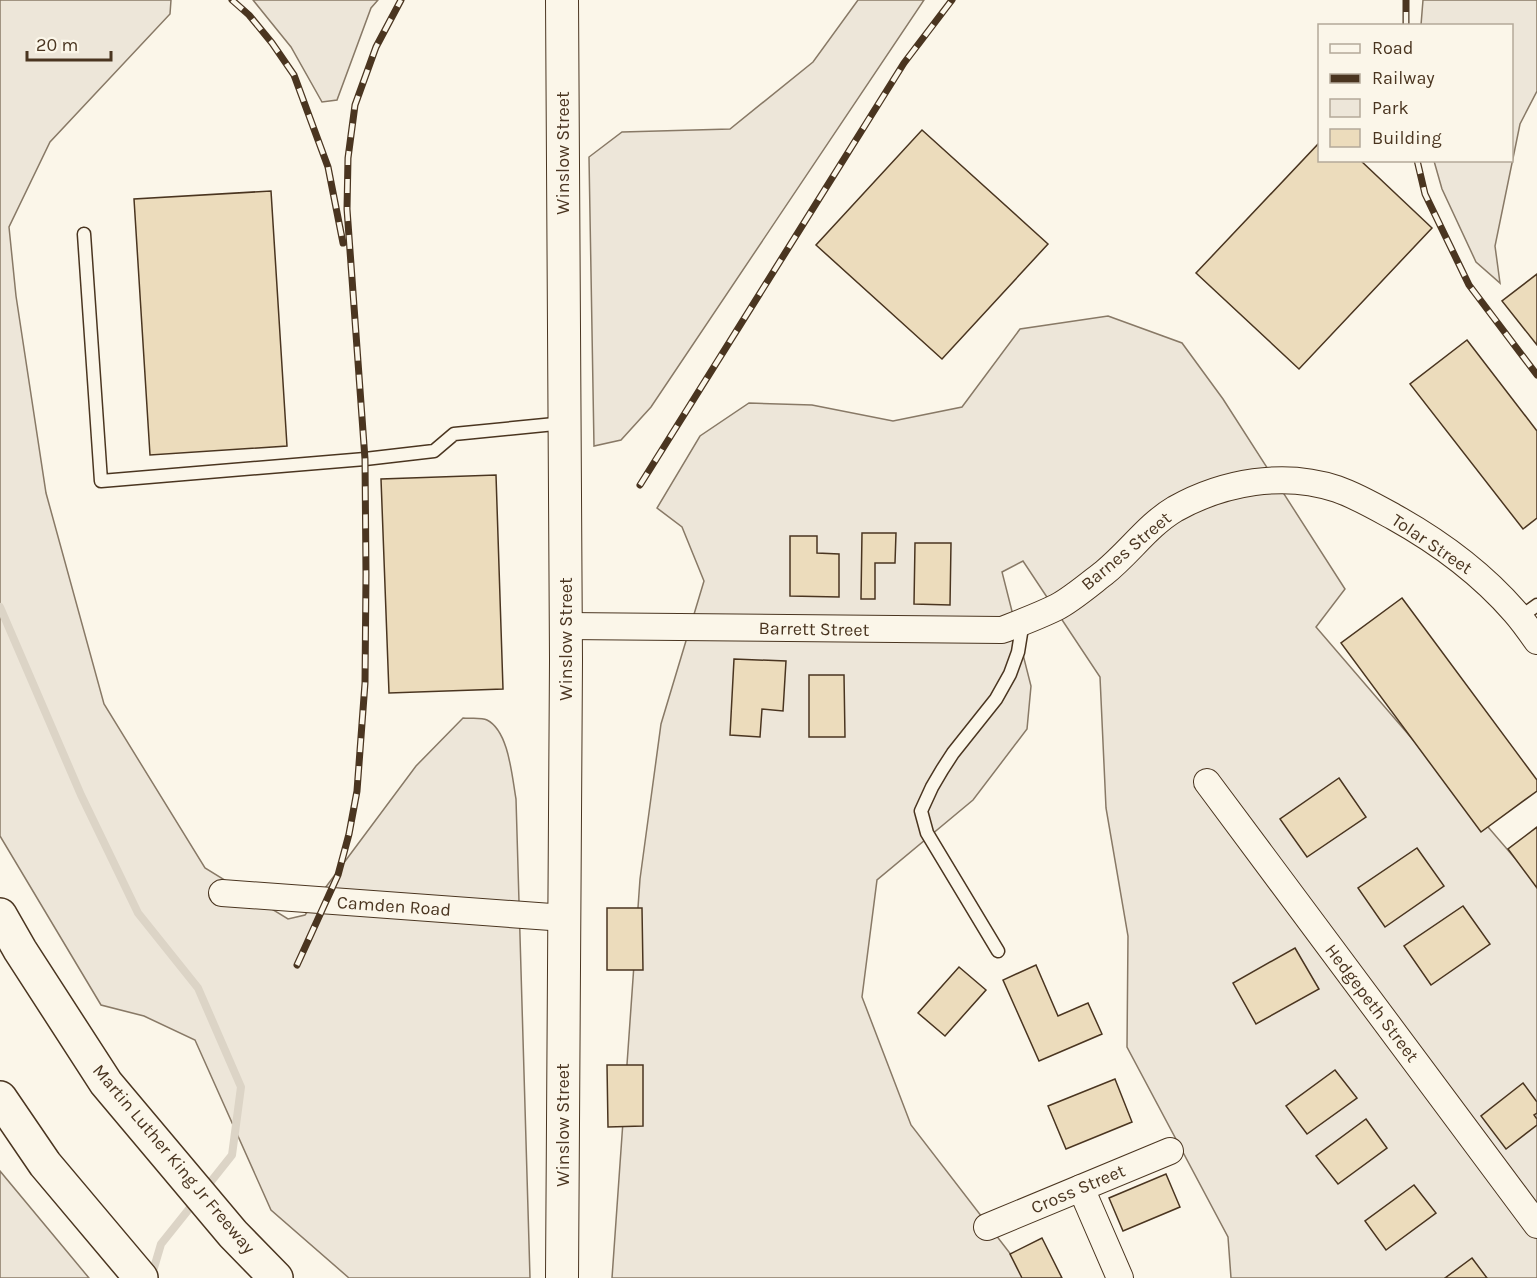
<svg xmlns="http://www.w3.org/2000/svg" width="1537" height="1278" viewBox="0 0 1537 1278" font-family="Karla,sans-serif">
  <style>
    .green { fill: #ede6d9; stroke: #887966; stroke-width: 1.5 }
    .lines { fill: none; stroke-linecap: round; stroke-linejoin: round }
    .stream { stroke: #dcd4c6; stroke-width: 8 }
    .building { fill: #ecdcbc; stroke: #4a3520; stroke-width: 1.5 }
    .service-casing { stroke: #4a3520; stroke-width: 15 }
    .minor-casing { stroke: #4a3520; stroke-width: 28 }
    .tertiary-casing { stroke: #4a3520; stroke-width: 34 }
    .motorway-casing { stroke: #4a3520; stroke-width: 36 }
    .service { stroke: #fbf6e9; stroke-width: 12 }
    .minor { stroke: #fbf6e9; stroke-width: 26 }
    .tertiary { stroke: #fbf6e9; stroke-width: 32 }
    .motorway { stroke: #fbf6e9; stroke-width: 33 }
    .rail-casing { stroke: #4a3520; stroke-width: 7 }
    .rail { stroke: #fbf6e9; stroke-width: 4.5; stroke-dasharray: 14; stroke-linecap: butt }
    .labels { text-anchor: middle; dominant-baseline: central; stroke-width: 4.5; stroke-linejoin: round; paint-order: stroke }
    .street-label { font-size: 18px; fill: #4a3520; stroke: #fbf6e9 }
  </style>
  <rect width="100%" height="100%" fill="#fbf6e9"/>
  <g class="green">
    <path d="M0 0H171L170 14 50 142 9 227 16 296 46 493 104 704 205 868 288 919 305 915 416 766 463 718C470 719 481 717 487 720 509 731 512 777 516 799L530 1278H349L271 1210 195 1040 144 1016 101 1005 0 836Z"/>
    <path d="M253 0H378L371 8 337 100 322 102 291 47Z"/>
    <path d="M858 0H924L651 407 621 440 594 446 589 157 622 132 730 129 813 62Z"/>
    <path d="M1423 0H1537V91L1520 124 1495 246 1500 283 1476 262 1442 189 1434 161 1512 160V26L1421 25Z"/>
    <path d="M1108 316 1182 343 1223 399 1345 589 1316 627 1537 884V1278H1231L1228 1237 1127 1047 1128 936 1106 808 1100 677 1023 561 1002 572 1031 686 1027 729 973 800 877 880 862 997 911 1125 1029 1278H612L640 879 661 724 704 581 682 527 657 508 700 436 749 403 812 405 893 421 962 407 1020 329Z"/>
    <path d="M0 1171 89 1278H0Z"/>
  </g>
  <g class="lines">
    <g class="stream">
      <path d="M0 607 81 795 138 913 198 988 241 1087 232 1155 205 1189"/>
      <path d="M151 1278 161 1244 197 1199"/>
    </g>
  </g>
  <g class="building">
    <path d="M922 130 1048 244 942 359 816 245Z"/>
    <path d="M1320 142V160H1360L1432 228 1299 369 1196 273Z"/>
    <path d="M271 191 287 446 150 455 134 199Z"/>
    <path d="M1537 274V345L1502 301Z"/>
    <path d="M1467 340 1537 431V518L1523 529 1410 384Z"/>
    <path d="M496 475 503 689 389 693 381 479Z"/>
    <path d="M862 533H896L895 563H875V599H861Z"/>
    <path d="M790 536H817V553L839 554V597L790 596Z"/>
    <path d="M915 543H951L950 605 914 604Z"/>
    <path d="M1402 598 1537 780V791L1481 832 1341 643Z"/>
    <path d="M734 659 786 661 783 711 762 709 760 737 730 735Z"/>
    <path d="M809 675H844L845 737H809Z"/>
    <path d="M1339 778 1366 817 1307 857 1280 819Z"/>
    <path d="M1537 827V888L1508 849Z"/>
    <path d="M1417 848 1444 886 1385 927 1358 888Z"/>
    <path d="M1463 906 1490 944 1431 985 1404 946Z"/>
    <path d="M607 908H642L643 970H607Z"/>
    <path d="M1295 948 1319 989 1256 1024 1233 983Z"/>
    <path d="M1036 965 1058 1016 1088 1003 1102 1034 1039 1061 1003 980Z"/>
    <path d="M959 967 986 990 945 1036 918 1013Z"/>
    <path d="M607 1065H643V1126L608 1127Z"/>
    <path d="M1335 1070 1357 1098 1307 1134 1286 1106Z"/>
    <path d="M1115 1079 1132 1122 1066 1149 1048 1106Z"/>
    <path d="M1523 1083 1537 1102V1113L1534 1115 1537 1119V1125L1506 1149 1481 1116Z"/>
    <path d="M1366 1119 1387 1148 1338 1184 1316 1156Z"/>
    <path d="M1166 1174 1180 1207 1123 1231 1109 1198Z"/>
    <path d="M1414 1185 1436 1213 1386 1250 1365 1221Z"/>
    <path d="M1042 1238 1062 1278H1022L1010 1254Z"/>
    <path d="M1472 1258 1487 1278H1445Z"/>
  </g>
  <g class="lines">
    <g class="service-casing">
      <g id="service">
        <path d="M84 234 101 481 365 459 434 451 454 434 565 423"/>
        <path d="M1519 618 1537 605"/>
        <path d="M998 951 927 833 921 811 932 787 942 770 953 753 996 699 1010 674 1018 652 1023 621"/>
      </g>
    </g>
    <g class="minor-casing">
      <g id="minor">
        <path d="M566 626 1002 630C1020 623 1039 616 1057 607 1071 600 1091 583 1104 573 1129 553 1148 525 1175 509 1223 482 1284 471 1337 489 1357 496 1376 507 1394 517 1439 542 1481 573 1515 612 1523 621 1530 631 1537 641"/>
        <path d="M1207 782 1537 1225"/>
        <path d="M222 893 565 918"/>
        <path d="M1081 1188 1120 1278"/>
        <path d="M987 1227 1170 1151"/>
      </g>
    </g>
    <g class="tertiary-casing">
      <path id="tertiary" d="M562 1278 566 660 562 0"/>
    </g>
    <g class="motorway-casing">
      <g id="motorway">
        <path d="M0 915 20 950 106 1083 233 1234 276 1278"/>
        <path d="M0 1098 45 1164 141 1278"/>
      </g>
    </g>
    <use href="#service" class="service"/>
    <use href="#minor" class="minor"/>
    <use href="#tertiary" class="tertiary"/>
    <use href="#motorway" class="motorway"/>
    <g class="rail-casing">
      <g id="rail">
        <path d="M232 0 249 15 272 43 294 75 328 167 343 243"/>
        <path d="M1406 26V0"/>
        <path d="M1417 160 1425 194 1469 285 1537 375"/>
        <path d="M640 485 904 63 952 0"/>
        <path d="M297 965 338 875 349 834 357 791 365 683 366 574 365 459 347 209 348 158 355 105 376 47 401 0"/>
      </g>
    </g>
    <use href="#rail" class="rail"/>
  </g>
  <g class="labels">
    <g class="street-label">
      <text transform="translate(563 153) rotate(-90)">Winslow Street</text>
      <text transform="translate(1432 544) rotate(34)">Tolar Street</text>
      <text transform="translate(1126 551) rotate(-40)">Barnes Street</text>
      <text transform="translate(814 629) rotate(1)">Barrett Street</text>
      <text transform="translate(566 639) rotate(-90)">Winslow Street</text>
      <text transform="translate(394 906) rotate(4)">Camden Road</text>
      <text transform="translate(1372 1003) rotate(53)">Hedgepeth Street</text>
      <text transform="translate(563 1125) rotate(-90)">Winslow Street</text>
      <text transform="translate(174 1159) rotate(50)">Martin Luther King Jr Freeway</text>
      <text transform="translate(1078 1189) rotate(-23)">Cross Street</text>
    </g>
  </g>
  <rect x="1318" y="24" width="195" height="138" fill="#fbf6e9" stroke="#b4a999" stroke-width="1.5"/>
  <rect x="1330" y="44" width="30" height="9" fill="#fbf6e9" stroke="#b4a999" stroke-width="1.5"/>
  <text x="1372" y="54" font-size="18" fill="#4a3520">Road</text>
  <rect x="1330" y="74" width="30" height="9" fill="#4a3520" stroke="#b4a999" stroke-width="1.5"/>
  <text x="1372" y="84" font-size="18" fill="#4a3520">Railway</text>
  <rect x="1330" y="99" width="30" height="18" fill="#ede6d9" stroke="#b4a999" stroke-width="1.5"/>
  <text x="1372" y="114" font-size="18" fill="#4a3520">Park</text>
  <rect x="1330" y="129" width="30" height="18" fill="#ecdcbc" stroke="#b4a999" stroke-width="1.5"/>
  <text x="1372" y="144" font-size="18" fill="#4a3520">Building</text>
  <path d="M27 51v9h84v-9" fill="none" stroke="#4a3520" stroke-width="3"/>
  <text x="36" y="51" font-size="18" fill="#4a3520" stroke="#fbf6e9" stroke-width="4.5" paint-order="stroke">20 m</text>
</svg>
